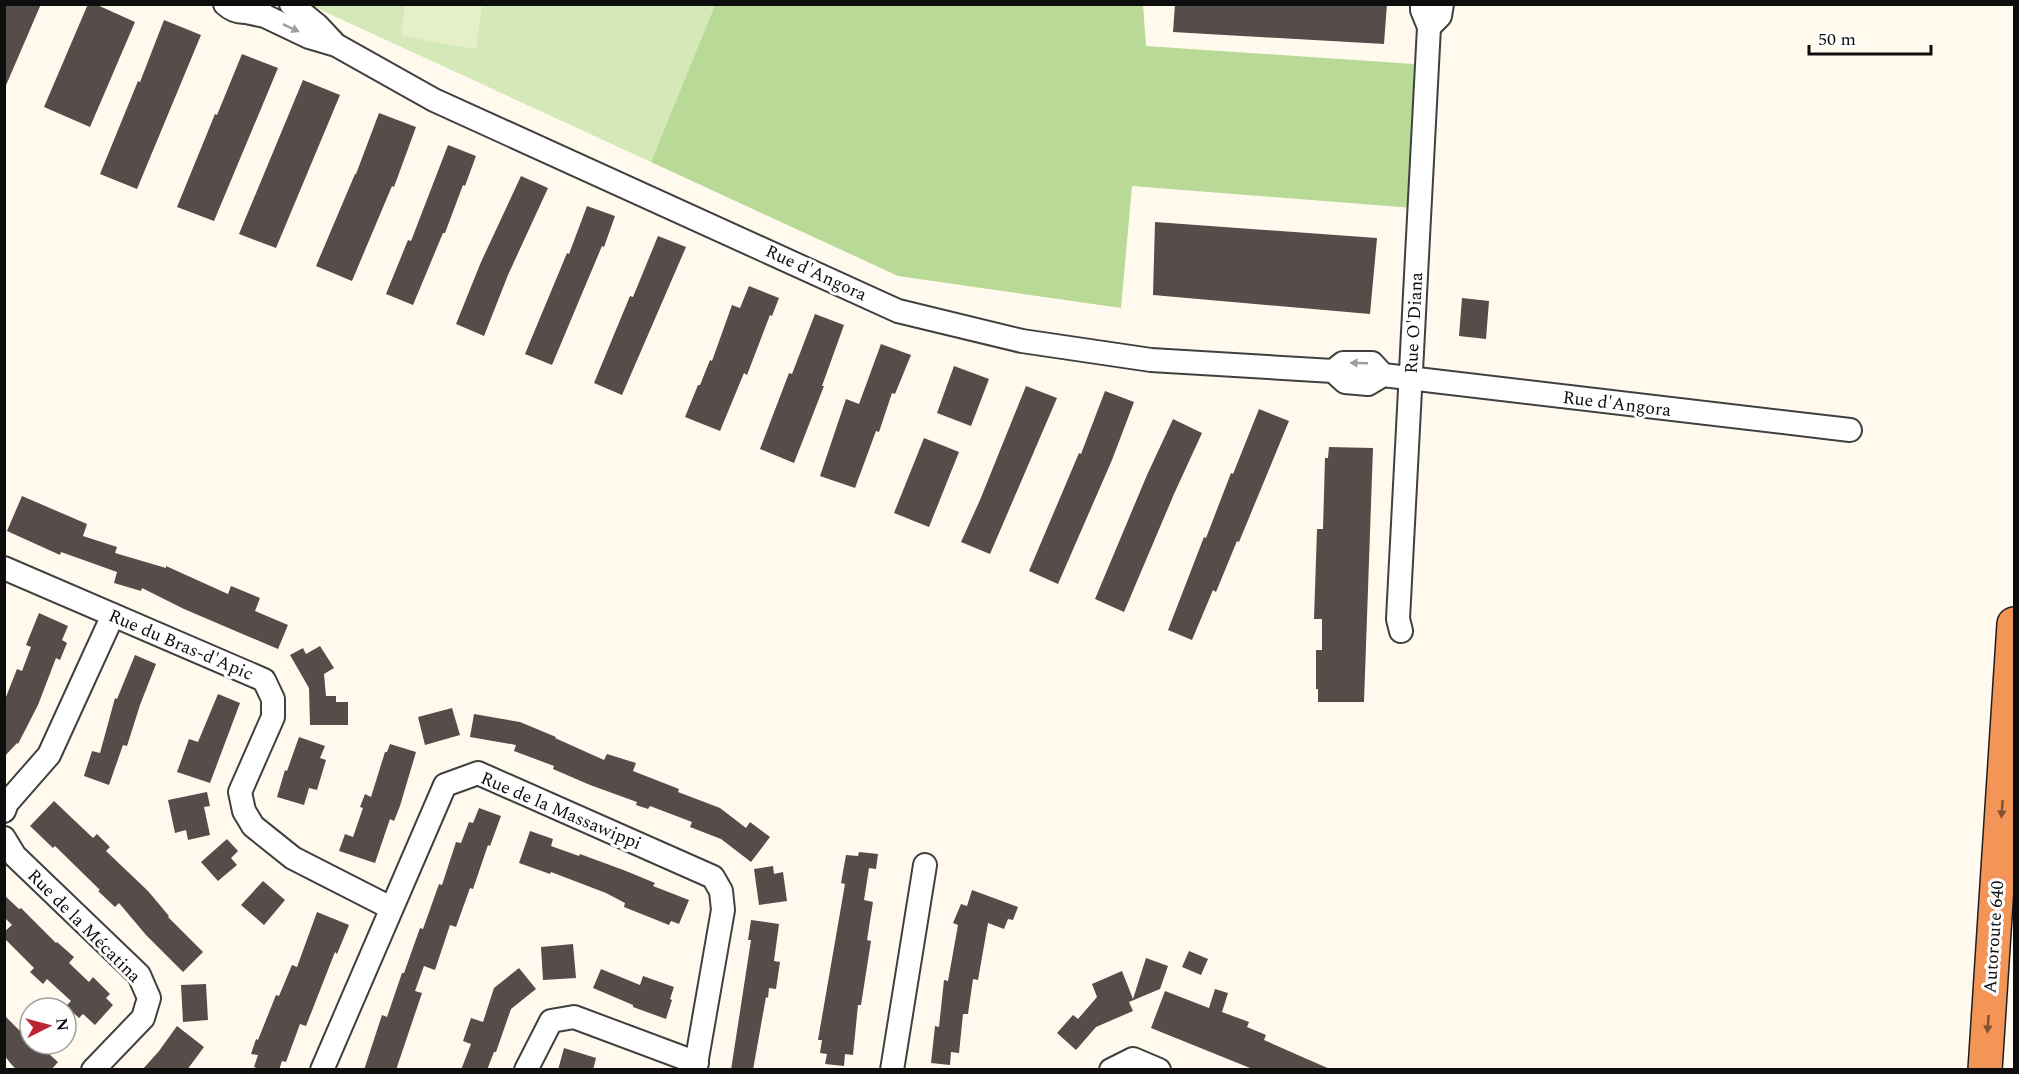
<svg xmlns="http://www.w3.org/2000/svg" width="2019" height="1074" viewBox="0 0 2019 1074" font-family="Spectral,serif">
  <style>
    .green { fill: #d4e9b7 }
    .forest { fill: #b9d997 }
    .pitch { fill: #e5f0c9 }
    .building { fill: #554d49 }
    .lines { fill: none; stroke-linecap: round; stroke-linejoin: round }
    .minor-casing { stroke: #404040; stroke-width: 26 }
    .highway-casing { stroke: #1e1e1e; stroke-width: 36 }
    .minor { stroke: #fff; stroke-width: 22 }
    .highway { stroke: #f39557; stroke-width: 33 }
    .oneway { fill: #9e9e9e }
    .oneway2 { fill: #805132 }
    .labels { text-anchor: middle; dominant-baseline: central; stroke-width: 6; stroke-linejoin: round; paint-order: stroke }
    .street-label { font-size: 18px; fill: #0d0d0d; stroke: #fff }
  </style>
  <rect width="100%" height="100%" fill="#fffaed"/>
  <path class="green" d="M310 5H715L651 162Z"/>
  <path class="forest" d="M715 5H1143L1146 46 1414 64 1413 208 1132 186 1121 308 898 276 651 162Z"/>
  <path class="pitch" d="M405 5H482L476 49 401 36Z"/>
  <g class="building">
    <path d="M4 4H41L4 90Z"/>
    <path d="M88 4H95L135 22 90 127 44 107Z"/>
    <path d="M1175 4H1387L1384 44 1173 32Z"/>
    <path d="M164 20 201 35 137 189 100 174 138 81 140 82Z"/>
    <path d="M242 54 278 68 214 221 177 207 215 114 217 115Z"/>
    <path d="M303 80 340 95 276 248 239 234Z"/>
    <path d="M379 113 416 127 394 187 392 186 352 281 316 266 355 174H356Z"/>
    <path d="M448 145 476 156 465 186 463 185 445 233H443L413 305 386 294 408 240 411 241Z"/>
    <path d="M521 176 548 188 508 275 484 336 456 324 481 262Z"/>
    <path d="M587 206 615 216 604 247 602 246 552 365 525 354 567 253 569 254Z"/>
    <path d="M1155 222 1377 238 1370 314 1153 295Z"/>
    <path d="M658 236 686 247 622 395 594 383 630 296 633 297Z"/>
    <path d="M749 286 779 298 772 316 770 315 747 375 744 373 720 431 685 417 698 385H700L710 360 712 361 732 305 740 308Z"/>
    <path d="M1462 298 1489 301 1486 339 1459 336Z"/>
    <path d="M815 314 844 325 822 386H824L794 463 760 449 789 373 792 374Z"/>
    <path d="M881 344 911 355 895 394 892 393 879 432 876 431 855 488 820 476 846 399 859 404Z"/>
    <path d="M954 366 989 379 971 426 937 413Z"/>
    <path d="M1026 386 1057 398 990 554 961 542 980 500Z"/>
    <path d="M1105 391 1134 402 1112 460 1058 584 1029 571 1079 453 1081 454Z"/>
    <path d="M1259 409 1289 421 1239 542 1237 541 1216 592 1213 590 1192 640 1168 630 1204 537 1206 538 1231 473 1233 474Z"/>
    <path d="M1173 419 1202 433 1174 494 1124 612 1095 599 1147 475Z"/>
    <path d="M924 438 959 452 929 527 894 513Z"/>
    <path d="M1329 447 1373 448 1364 702H1318V689H1316V650H1322V619H1314L1317 529H1323L1325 458H1328Z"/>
    <path d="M22 496 87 524 83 536 117 547 115 553 166 568V566L228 594 231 586 260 598 255 611 288 625 278 649 184 609 142 588 141 591 114 583 117 572 61 552 60 555 7 531Z"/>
    <path d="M39 613 68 626 62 640 67 643 60 660 56 658 38 705 18 744 17 743 4 757V702L17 669 22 671 31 647 26 645Z"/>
    <path d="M320 646 334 668 324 674 326 696H336V702H348V725H310L309 688 290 655 303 648 306 654Z"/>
    <path d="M135 655 156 664 140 705 127 746 123 745 109 785 84 776 92 751 100 753 115 698 117 699Z"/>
    <path d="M218 694 240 703 210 783 177 772 189 739 198 742Z"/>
    <path d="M452 708 460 735 425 745 418 717Z"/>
    <path d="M474 714 520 722 556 737 555 738 604 760 607 754 636 763 633 771 679 789 678 792 720 808 746 828 750 822 770 837 751 862 721 839 690 827 692 822 650 806 648 809 636 805 637 802 590 785 553 769 554 766 514 751 516 745 470 737Z"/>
    <path d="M299 737 325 746 320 758 326 760 317 790 309 788 304 805 277 797 285 770 287 771Z"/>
    <path d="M390 744 416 752 400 806 394 821 390 819 375 863 339 851 345 834 353 837 363 808 360 807 365 794 371 797 385 752H387Z"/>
    <path d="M207 792 210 806 204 807 210 835 188 840 186 830 175 833 168 800Z"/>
    <path d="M54 801 93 838 97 834 110 847 106 851 148 891 169 916 168 917 203 952 183 972 146 935 119 903 115 907 98 891 100 890 55 846 53 848 30 826Z"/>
    <path d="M479 808 501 816 490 846 488 845 473 889 470 888 456 927 450 925 435 970 424 966 415 991 422 993 396 1070H364L382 1015 387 1017 402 973H404L420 928 423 929 439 884 442 885 456 842 461 843 469 822 473 823Z"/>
    <path d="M530 831 553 839 551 846 579 856 580 854 626 871 655 883 653 886 689 900 679 924 671 921 669 925 624 907 625 903 606 893 551 872 550 874 519 863Z"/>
    <path d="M227 839 238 851 231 858 237 865 218 881 201 862Z"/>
    <path d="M859 852 878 854 876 869 869 868 864 900 873 902 867 940 871 941 861 1005H858L853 1055 845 1054 844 1066 825 1064 827 1054 820 1053 822 1040H818L845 884 841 883 846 855 858 856Z"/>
    <path d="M773 866 774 874 783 872 787 901 759 905 754 869Z"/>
    <path d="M263 881 285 900 264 925 241 905Z"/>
    <path d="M972 890 1018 907 1013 920 1008 919 1004 929 988 923 978 980 973 979 968 1014H963L959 1053 951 1052 950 1065 931 1063 935 1026 939 1027 944 980 948 981 958 925 953 923 961 904 967 906Z"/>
    <path d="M4 895 19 909 21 908 56 943 57 942 74 957 69 963 89 982 93 977 110 994 106 998 113 1005 95 1025 83 1014 79 1018 66 1006 71 1001 47 979 43 984 30 972 34 968 4 938V932L12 925 4 917Z"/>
    <path d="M317 912 349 925 337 954 335 952 306 1026 300 1024 286 1062 282 1061 279 1070H262L254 1067 258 1055 251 1054 256 1039 258 1040 276 995 279 996 292 965 297 967Z"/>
    <path d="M751 920 779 924 774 961 780 962 776 989 769 988 768 998 766 997 753 1070H731L751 940H748Z"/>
    <path d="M573 944 576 978 543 980 541 947Z"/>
    <path d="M1189 951 1208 959 1201 975 1182 967Z"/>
    <path d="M1146 958 1168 966 1160 989 1129 1002 1133 1011 1096 1027 1076 1050 1057 1033 1073 1015 1078 1019 1097 997 1092 984 1122 971 1133 999Z"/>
    <path d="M519 968 536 989 511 1009 496 1052H494L487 1070H461L471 1044 463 1041 471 1018 483 1022 494 988Z"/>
    <path d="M601 969 640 985 643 976 674 987 670 999 672 1000 666 1019 633 1007V1005L593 988Z"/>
    <path d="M206 984 208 1020 183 1022 181 985Z"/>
    <path d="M1215 989 1228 993 1222 1012 1249 1022 1247 1027 1266 1035 1264 1040 1332 1070H1255L1151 1028 1165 991 1209 1008Z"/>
    <path d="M4 1015 30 1041V1044H38L58 1062 51 1070H17L11 1064 4 1055Z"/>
    <path d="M177 1026 204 1047 187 1070H142L159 1051Z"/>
    <path d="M564 1048 596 1058 593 1070H558Z"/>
  </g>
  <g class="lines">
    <g class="minor-casing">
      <g id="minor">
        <path d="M225 4C236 14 248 14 260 6"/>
        <path d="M291 4 317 25 333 42"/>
        <path d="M246 12 265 16 309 37 336 45 434 100 898 311 1022 341 1151 360 1333 371 1345 382 1368 384 1383 375 1850 430"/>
        <path d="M1429 27 1440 16 1442 4"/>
        <path d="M1333 371 1343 363H1372L1383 375"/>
        <path d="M4 568 264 680 273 699V717L240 792 244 811 253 826 293 858 391 908"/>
        <path d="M1401 631 1398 619 1429 27 1422 10V4"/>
        <path d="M4 811 7 803 49 755 113 615"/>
        <path d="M4 838 15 856 139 975 149 998 143 1018 93 1070"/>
        <path d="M322 1070 445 785 478 773 713 877 721 891 723 910 695 1070"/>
        <path d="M526 1070 551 1021 574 1017 697 1063"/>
        <path d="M892 1070 925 865"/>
        <path d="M1111 1070 1133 1059 1159 1070"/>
      </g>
    </g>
    <g class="highway-casing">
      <path id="highway" d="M1985 1070 2014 624"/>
    </g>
    <use href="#minor" class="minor"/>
    <use href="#highway" class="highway"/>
  </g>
  <defs><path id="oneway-solid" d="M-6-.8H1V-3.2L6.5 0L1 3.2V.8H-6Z" transform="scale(1.5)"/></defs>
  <g class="oneway">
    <use href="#oneway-solid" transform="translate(291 28) rotate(25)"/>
    <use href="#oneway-solid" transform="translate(1359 363) rotate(-178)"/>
  </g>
  <g class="oneway2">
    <use href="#oneway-solid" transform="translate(2002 809) rotate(94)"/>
    <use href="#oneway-solid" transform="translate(1988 1024) rotate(94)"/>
  </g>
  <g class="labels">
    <g class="street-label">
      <text transform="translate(816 273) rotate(25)">Rue d'Angora</text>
      <text transform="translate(1414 323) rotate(-87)">Rue O'Diana</text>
      <text transform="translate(1617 404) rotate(7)">Rue d'Angora</text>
      <text transform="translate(181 645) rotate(23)">Rue du Bras-d'Apic</text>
      <text transform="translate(561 811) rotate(23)">Rue de la Massawippi</text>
      <text transform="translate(84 926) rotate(45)">Rue de la Mécatina</text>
      <text transform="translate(1994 937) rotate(-86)">Autoroute 640</text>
    </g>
  </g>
  <rect width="2019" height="1074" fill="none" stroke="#0d0d0d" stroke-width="12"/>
  <g transform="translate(48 1026) rotate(84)"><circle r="28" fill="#ffffff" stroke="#9e9e9e" stroke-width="1.5"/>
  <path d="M0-4.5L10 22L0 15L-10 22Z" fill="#bb2636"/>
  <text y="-9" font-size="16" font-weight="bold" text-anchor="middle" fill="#0d0d0d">N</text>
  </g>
  <path d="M1809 45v9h122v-9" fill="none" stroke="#0d0d0d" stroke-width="3"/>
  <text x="1818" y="45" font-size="18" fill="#0d0d0d" stroke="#ffffff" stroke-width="4.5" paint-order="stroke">50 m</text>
</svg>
